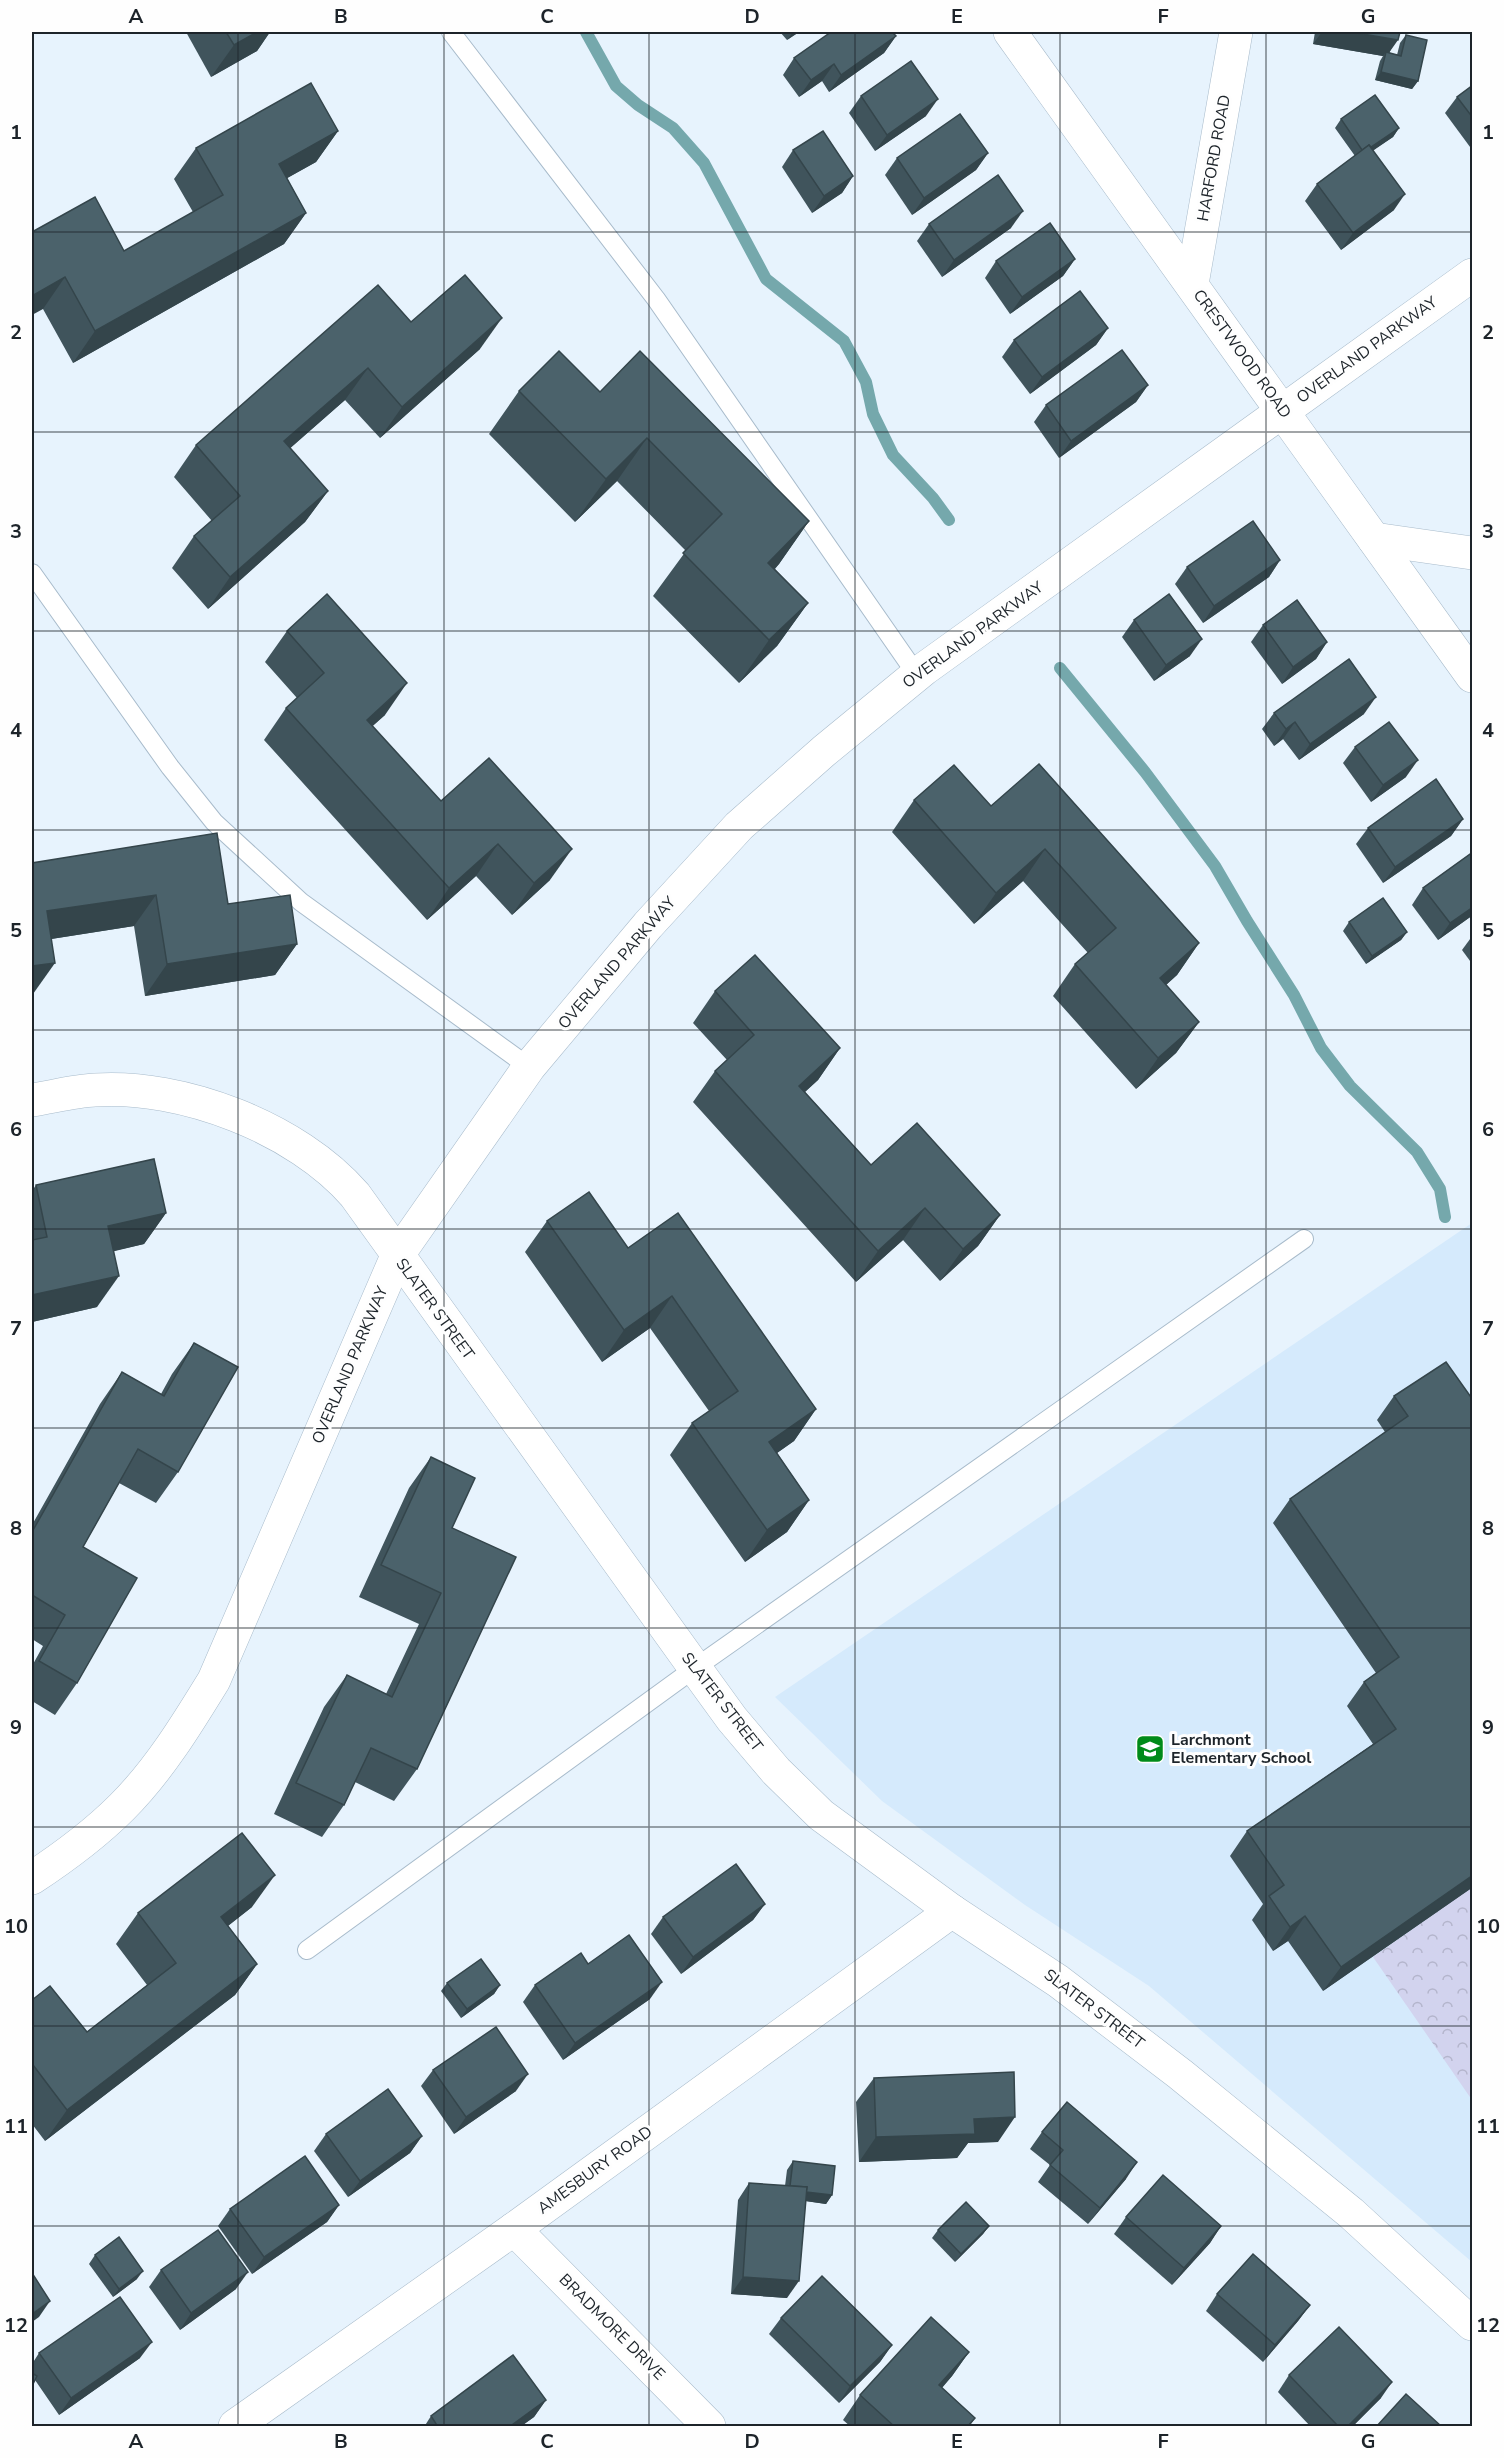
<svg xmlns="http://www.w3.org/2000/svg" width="1504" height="2458" viewBox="0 0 1504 2458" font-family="'Nunito Sans',sans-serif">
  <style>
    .built { fill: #d5eafc }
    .park { fill: url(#park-crowns) }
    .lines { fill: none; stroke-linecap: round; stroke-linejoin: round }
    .stream { stroke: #75a8ac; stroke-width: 12 }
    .lane-casing { stroke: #a8bbcb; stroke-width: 20 }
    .street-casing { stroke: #a8bbcb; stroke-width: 34 }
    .lane { stroke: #fff; stroke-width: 18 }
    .street { stroke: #fff; stroke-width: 33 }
    .wall { fill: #40545c }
    .shaded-wall { fill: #34454b }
    .building { fill: #4b626b; stroke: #34454b; stroke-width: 1.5 }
    .grid { fill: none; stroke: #1d242a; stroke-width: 1.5; stroke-opacity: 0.55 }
    .labels { text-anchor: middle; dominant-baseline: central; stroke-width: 6; stroke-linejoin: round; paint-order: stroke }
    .street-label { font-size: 16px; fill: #1d242a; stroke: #fefefe }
    .poi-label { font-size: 16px; font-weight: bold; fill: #1d242a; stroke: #fefefe; text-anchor: start }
    .neatline { fill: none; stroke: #1d242a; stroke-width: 2 }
    .grid-label { font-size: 20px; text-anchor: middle; font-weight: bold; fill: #1d242a }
  </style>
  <defs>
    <pattern id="park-crowns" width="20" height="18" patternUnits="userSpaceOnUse" patternTransform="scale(1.5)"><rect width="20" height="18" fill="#d2d3ee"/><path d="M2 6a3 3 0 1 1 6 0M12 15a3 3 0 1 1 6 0" fill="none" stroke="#b4b5cc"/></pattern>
  </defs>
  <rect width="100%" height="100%" fill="#e7f3fd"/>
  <path class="built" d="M1472 1223V2262L1149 1986 1025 1905 882 1801 775 1697Z"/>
  <path class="park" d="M1472 1887V2100L1373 1957Z"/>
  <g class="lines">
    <g class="stream">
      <path d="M586 32 616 86 638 105 673 128 704 163 766 279 844 341 866 382 873 414 893 455 933 498 949 520"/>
      <path d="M1060 668 1145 772 1215 866 1247 921 1294 995 1321 1048 1350 1086 1417 1152 1440 1189 1445 1217"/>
    </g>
    <g class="lane-casing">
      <g id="lane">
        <path d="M451 32 656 299 917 675"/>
        <path d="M32 573 170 767 214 822 301 902 529 1067"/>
        <path d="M307 1950 695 1668 1304 1239"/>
      </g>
    </g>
    <g class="street-casing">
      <g id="street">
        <path d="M1010 32 1472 676"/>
        <path d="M1192 284 1236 32"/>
        <path d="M1374 539 1472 553"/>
        <path d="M32 1100C52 1097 74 1091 95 1090 182 1084 297 1128 355 1195L695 1668 732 1719 776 1771 821 1815 952 1911 1058 1981 1180 2074 1351 2213 1472 2324"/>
        <path d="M32 1878C64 1857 95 1834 122 1807 159 1770 187 1724 214 1680L397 1256 529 1067 648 925 739 826 824 751 924 669 1472 275"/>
        <path d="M514 2229 709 2426"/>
        <path d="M235 2426 514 2229 952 1911"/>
      </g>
    </g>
    <use href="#lane" class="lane"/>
    <use href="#street" class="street"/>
  </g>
  <g class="wall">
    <path d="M186 32H270L257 51 211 77Z"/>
    <path d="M780 32H799L787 40Z"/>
    <path d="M1315 32H1400L1389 53 1397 55 1400 43 1406 35 1418 81 1412 89 1375 80 1380 61 1383 56 1313 44Z"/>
    <path d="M896 36 884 53 829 92 822 81 799 97 783 75 794 58Z"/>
    <path d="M1473 85V151L1445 113 1457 97Z"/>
    <path d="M861 96 926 116 875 151 849 113Z"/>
    <path d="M1341 119 1399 128 1393 137 1373 150 1394 210 1341 250 1305 201 1317 184 1355 156 1335 128Z"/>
    <path d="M338 131 316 162 287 178 306 213 284 244 73 363 43 309 32 232 124 251 193 212 174 179 196 148Z"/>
    <path d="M793 150 853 176 842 193 812 213 782 167Z"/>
    <path d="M988 153 976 170 912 215 885 175 897 158Z"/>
    <path d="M929 224 1011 228 942 277 917 241Z"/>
    <path d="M1075 259 1063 276 1010 314 985 278 996 261Z"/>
    <path d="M411 322 480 349 380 438 345 400 290 448 328 491 305 522 208 609 172 568 194 536 212 521 174 477 196 445Z"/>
    <path d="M1108 328 1096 345 1030 394 1002 357 1014 340Z"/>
    <path d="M1148 385 1136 402 1059 458 1034 422 1046 405Z"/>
    <path d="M519 391 600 392 809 521 779 564 775 569 808 603 777 646 739 683 653 596 686 551 617 481 575 522 489 434Z"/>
    <path d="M1280 560 1269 577 1203 623 1175 584 1187 567Z"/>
    <path d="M1134 620 1190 656 1154 681 1122 637Z"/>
    <path d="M1263 625 1327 642 1316 659 1282 684 1251 642Z"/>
    <path d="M287 631 385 715 372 726 441 801 550 880 512 915 476 876 427 920 264 740 286 708 297 698 265 662Z"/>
    <path d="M1274 713 1364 714 1299 760 1283 739 1274 746 1262 729Z"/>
    <path d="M1355 747 1406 777 1371 802 1343 763Z"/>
    <path d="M914 800 991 806 1199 943 1177 975 1166 985 1199 1022 1176 1053 1136 1089 1053 996 1075 964 1088 953 1023 881 974 924 892 832Z"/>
    <path d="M1463 819 1451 836 1383 883 1356 844 1368 828Z"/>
    <path d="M1473 852V915L1438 940 1412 905 1423 888Z"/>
    <path d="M32 863 228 904 297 944 275 975 145 996 134 926 51 939 33 994H32Z"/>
    <path d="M1349 922 1407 932 1401 940 1366 964 1343 931Z"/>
    <path d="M1473 935V965L1462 950Z"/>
    <path d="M715 991 840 1048 818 1080 805 1092 871 1165 1000 1215 978 1246 940 1281 903 1240 856 1282 693 1102 715 1071 727 1060 693 1023Z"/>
    <path d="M36 1185 166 1213 144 1244 113 1251 97 1307 32 1322V1191Z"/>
    <path d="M547 1221 628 1248 816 1409 794 1441 777 1453 809 1500 787 1532 745 1562 670 1455 692 1423 709 1411 650 1328 602 1362 525 1252Z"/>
    <path d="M194 1343 178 1472 156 1503 119 1483 83 1547 77 1683 55 1715 32 1701V1666L43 1646 32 1639V1525L100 1404 122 1372 161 1394 172 1374Z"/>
    <path d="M1394 1396 1473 1400V1887L1323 1991 1288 1941 1273 1951 1252 1920 1263 1904 1230 1856 1247 1831 1373 1744 1347 1706 1364 1682 1376 1673 1273 1523 1290 1499 1385 1432 1377 1420Z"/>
    <path d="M431 1457 452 1528 417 1769 394 1801 355 1782 344 1805 322 1837 274 1814 324 1707 347 1675 386 1694 419 1624 359 1597 409 1488Z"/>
    <path d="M765 1904 753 1920 681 1974 651 1934 663 1917Z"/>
    <path d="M252 1907 228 1926 257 1964 235 1995 45 2141 32 2124V2000L87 2032 147 1985 116 1944 138 1913Z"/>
    <path d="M588 1964 650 1999 563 2060 523 2002 535 1985Z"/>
    <path d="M447 1983 500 1985 494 1994 461 2018 441 1991Z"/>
    <path d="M433 2070 516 2091 454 2134 421 2086Z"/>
    <path d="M874 2078 998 2142 968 2143 957 2158 859 2162 856 2102Z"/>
    <path d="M1042 2132 1126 2179 1088 2224 1038 2182 1050 2165 1030 2149Z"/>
    <path d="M326 2134 422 2136 410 2153 348 2197 314 2151Z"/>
    <path d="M793 2161 832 2195 826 2204 806 2201 787 2298 731 2294 738 2200 749 2183 785 2186 787 2170Z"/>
    <path d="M339 2205 327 2222 252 2274 218 2226 230 2209Z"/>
    <path d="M1126 2217 1221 2226 1210 2243 1172 2285 1114 2234Z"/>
    <path d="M989 2226 983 2234 955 2262 932 2238 938 2230Z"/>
    <path d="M95 2255 137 2279 113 2297 89 2264Z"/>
    <path d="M161 2270 236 2289 180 2330 149 2287Z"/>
    <path d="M1217 2294 1310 2305 1298 2321 1263 2362 1206 2311Z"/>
    <path d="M781 2318 892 2345 880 2362 839 2403 769 2334Z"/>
    <path d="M969 2352 952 2376 942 2388 975 2418 969 2427H851L843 2420 860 2395Z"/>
    <path d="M39 2353 140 2358 59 2415 35 2380 32 2386V2364Z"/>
    <path d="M1289 2375 1381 2398 1352 2427H1311L1278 2392Z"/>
    <path d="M546 2400 534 2417 520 2427H424L431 2416Z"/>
  </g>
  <g class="shaded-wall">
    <path d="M257 32H270L257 51 211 77 234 45Z"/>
    <path d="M793 32H799L787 40Z"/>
    <path d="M1322 32H1351L1398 40 1386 57V52L1383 56 1313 44Z"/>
    <path d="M896 36 884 53 829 92 841 75Z"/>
    <path d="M834 64 822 81 799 97 811 80Z"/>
    <path d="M1381 72 1418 81 1412 89 1375 80Z"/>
    <path d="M938 99 926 116 875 151 887 135Z"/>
    <path d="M1399 128 1393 137 1358 161 1364 153Z"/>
    <path d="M338 131 316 162 257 195 279 164Z"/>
    <path d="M988 153 976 170 912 215 924 198Z"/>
    <path d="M853 176 842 193 812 213 824 196Z"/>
    <path d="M1405 194 1394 210 1341 250 1353 233Z"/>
    <path d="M1023 211 1011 228 942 277 954 260Z"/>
    <path d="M306 213 284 244 73 363 95 331Z"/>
    <path d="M1075 259 1063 276 1010 314 1022 297Z"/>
    <path d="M65 277 43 309 32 315V296Z"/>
    <path d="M502 318 480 349 380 438 402 407Z"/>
    <path d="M1108 328 1096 345 1030 394 1042 377Z"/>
    <path d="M368 368 345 400 262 473 284 441Z"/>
    <path d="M1148 385 1136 402 1059 458 1071 441Z"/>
    <path d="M647 438 617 481 575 522 606 479Z"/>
    <path d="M328 491 305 522 208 609 230 577Z"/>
    <path d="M809 521 779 564 738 606 768 563Z"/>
    <path d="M1280 560 1269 577 1203 623 1214 606Z"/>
    <path d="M808 603 777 646 739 683 769 640Z"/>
    <path d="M1202 639 1190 656 1154 681 1166 665Z"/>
    <path d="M1327 642 1316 659 1282 684 1293 667Z"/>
    <path d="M407 683 385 715 345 751 367 720Z"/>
    <path d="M1376 697 1364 714 1299 760 1310 744Z"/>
    <path d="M1295 722 1283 739 1274 746 1286 729Z"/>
    <path d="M1418 760 1406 777 1371 802 1383 785Z"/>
    <path d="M1463 819 1451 836 1383 883 1395 867Z"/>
    <path d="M498 844 476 876 427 920 449 888Z"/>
    <path d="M572 849 550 880 512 915 534 883Z"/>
    <path d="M1045 849 1023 881 974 924 996 893Z"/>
    <path d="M156 895 134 926 32 942 47 911Z"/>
    <path d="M1473 907V915L1438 940 1450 923Z"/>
    <path d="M1407 932 1401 940 1366 964 1372 956Z"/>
    <path d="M1199 943 1177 975 1138 1010 1160 978Z"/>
    <path d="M297 944 275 975 145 996 167 964Z"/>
    <path d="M55 963 33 994H32V966Z"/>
    <path d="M1199 1022 1176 1053 1136 1089 1158 1058Z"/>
    <path d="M840 1048 818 1080 777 1117 799 1086Z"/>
    <path d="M925 1208 903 1240 856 1282 878 1251Z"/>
    <path d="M166 1213 144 1244 86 1258 108 1226Z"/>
    <path d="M1000 1215 978 1246 940 1281 963 1249Z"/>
    <path d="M119 1276 97 1307 32 1322V1295Z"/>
    <path d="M672 1296 650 1328 602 1362 624 1330Z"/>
    <path d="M816 1409 794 1441 747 1474 769 1442Z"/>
    <path d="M809 1500 787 1532 745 1562 767 1530Z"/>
    <path d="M275 1875 252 1907 198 1949 221 1917Z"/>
    <path d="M1473 1875V1887L1323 1991 1341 1967Z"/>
    <path d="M765 1904 753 1920 681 1974 693 1957Z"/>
    <path d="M1305 1916 1288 1941 1273 1951 1290 1927Z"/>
    <path d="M257 1964 235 1995 45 2141 67 2110Z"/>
    <path d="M662 1982 650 1999 563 2060 575 2043Z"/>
    <path d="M500 1985 494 1994 461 2018 467 2009Z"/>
    <path d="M528 2074 516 2091 454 2134 466 2117Z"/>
    <path d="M1015 2117 998 2142 968 2143 957 2158 859 2162 876 2137 974 2119Z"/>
    <path d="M422 2136 410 2153 348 2197 360 2181Z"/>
    <path d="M1137 2162 1126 2179 1088 2224 1100 2208Z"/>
    <path d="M790 2190 832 2195 826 2204 784 2198Z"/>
    <path d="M339 2205 327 2222 252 2274 264 2257Z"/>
    <path d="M989 2226 983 2234 955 2262 961 2254Z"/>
    <path d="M1221 2226 1210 2243 1172 2285 1184 2268Z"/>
    <path d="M143 2271 137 2279 113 2297 119 2289Z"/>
    <path d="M248 2272 236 2289 180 2330 191 2313Z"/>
    <path d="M743 2277 799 2281 787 2298 731 2294Z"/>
    <path d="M50 2301 39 2317 32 2322V2314Z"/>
    <path d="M1310 2305 1298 2321 1263 2362 1275 2345Z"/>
    <path d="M152 2342 140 2358 59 2415 71 2398Z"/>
    <path d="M892 2345 880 2362 839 2403 850 2386Z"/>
    <path d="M969 2352 952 2376 922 2410 939 2385Z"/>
    <path d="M1392 2382 1381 2398 1352 2427H1347Z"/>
    <path d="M546 2400 534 2417 520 2427H509Z"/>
  </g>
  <g class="building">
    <path d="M226 32H257L234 45Z"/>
    <path d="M831 32H892L896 36 841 75 834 64 811 80 794 58Z"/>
    <path d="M1351 32H1400L1398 40Z"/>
    <path d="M1406 35 1427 40 1418 81 1381 72 1386 52 1401 56Z"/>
    <path d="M911 61 938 99 887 135 861 96Z"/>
    <path d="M311 83 338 131 279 164 306 213 95 331 65 277 32 296V232L95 197 124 251 223 195 196 148Z"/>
    <path d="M1473 85V118L1457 97Z"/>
    <path d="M1375 95 1399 128 1371 147 1369 145 1362 150 1341 119Z"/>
    <path d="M960 114 988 153 924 198 897 158Z"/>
    <path d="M823 131 853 176 824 196 793 150Z"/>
    <path d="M1369 145 1405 194 1353 233 1317 184Z"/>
    <path d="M998 175 1023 211 954 260 929 224Z"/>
    <path d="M1050 223 1075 259 1022 297 996 261Z"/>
    <path d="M465 275 502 318 402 407 368 368 284 441 328 491 230 577 194 536 240 496 196 445 378 285 411 322Z"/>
    <path d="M1080 291 1108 328 1042 377 1014 340Z"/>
    <path d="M1122 350 1148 385 1071 441 1046 405Z"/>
    <path d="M559 351 600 392 640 351 809 521 768 563 808 603 769 640 683 553 722 514 647 438 606 479 519 391Z"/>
    <path d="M1253 521 1280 560 1214 606 1187 567Z"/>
    <path d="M327 594 407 683 367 720 441 801 489 758 572 849 534 883 498 844 449 888 286 708 324 673 287 631Z"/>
    <path d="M1169 594 1202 639 1166 665 1134 620Z"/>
    <path d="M1297 600 1327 642 1293 667 1263 625Z"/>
    <path d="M1349 659 1376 697 1310 744 1295 722 1286 729 1274 713Z"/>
    <path d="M1389 722 1418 760 1383 785 1355 747Z"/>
    <path d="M1039 764 1199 943 1160 978 1199 1022 1158 1058 1075 964 1116 928 1045 849 996 893 914 800 954 765 991 806Z"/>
    <path d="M1436 779 1463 819 1395 867 1368 828Z"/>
    <path d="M217 833 228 904 290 895 297 944 167 964 156 895 47 911 55 963 32 966V863Z"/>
    <path d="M1473 852V907L1450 923 1423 888Z"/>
    <path d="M1383 898 1407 932 1372 956 1349 922Z"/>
    <path d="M755 955 840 1048 799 1086 871 1165 917 1123 1000 1215 963 1249 925 1208 878 1251 715 1071 754 1035 715 991Z"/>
    <path d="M154 1159 166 1213 108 1226 119 1276 32 1295V1240L47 1237 36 1185Z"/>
    <path d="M589 1192 628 1248 678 1213 816 1409 769 1442 809 1500 767 1530 692 1423 738 1391 672 1296 624 1330 547 1221Z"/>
    <path d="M194 1343 238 1367 178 1472 138 1449 83 1547 137 1578 77 1683 39 1661 65 1615 32 1595V1532L122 1372 164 1396Z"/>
    <path d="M1446 1362 1473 1400V1875L1341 1967 1305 1916 1290 1927 1269 1896 1284 1885 1247 1831 1396 1729 1364 1682 1399 1657 1290 1499 1408 1416 1394 1396Z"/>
    <path d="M431 1457 475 1478 452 1528 516 1557 417 1769 371 1748 344 1805 296 1783 347 1675 392 1697 441 1593 381 1565Z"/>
    <path d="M242 1833 275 1875 221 1917 257 1964 67 2110 33 2065 32 2066V2000L50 1986 87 2032 176 1963 138 1913Z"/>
    <path d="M736 1864 765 1904 693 1957 663 1917Z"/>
    <path d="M629 1935 662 1982 575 2043 535 1985 581 1953 588 1964Z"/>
    <path d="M481 1959 500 1985 467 2009 447 1983Z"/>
    <path d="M496 2027 528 2074 466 2117 433 2070Z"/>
    <path d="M1014 2072 1015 2117 974 2119 975 2134 876 2137 874 2078Z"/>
    <path d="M388 2089 422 2136 360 2181 326 2134Z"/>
    <path d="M1067 2102 1137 2162 1100 2208 1050 2165 1063 2150 1042 2132Z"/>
    <path d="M305 2156 339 2205 264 2257 230 2209Z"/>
    <path d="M793 2161 835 2166 832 2195 806 2192 807 2187 790 2186Z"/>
    <path d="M1163 2175 1221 2226 1184 2268 1126 2217Z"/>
    <path d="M749 2183 807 2187 799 2281 743 2277Z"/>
    <path d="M966 2202 989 2226 961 2254 938 2230Z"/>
    <path d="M218 2230 248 2272 191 2313 161 2270Z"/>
    <path d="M119 2237 143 2271 119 2289 95 2255Z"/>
    <path d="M1253 2254 1310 2305 1275 2345 1217 2294Z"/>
    <path d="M32 2273 50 2301 32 2314Z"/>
    <path d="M822 2276 892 2345 850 2386 781 2318Z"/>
    <path d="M120 2297 152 2342 71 2398 39 2353Z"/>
    <path d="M931 2317 969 2352 939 2385 975 2418 967 2427H895L860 2395Z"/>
    <path d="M1339 2327 1392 2382 1347 2427H1339L1289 2375Z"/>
    <path d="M513 2355 546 2400 509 2427H438L431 2416Z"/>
    <path d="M32 2373 37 2376 32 2386Z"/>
    <path d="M1406 2394 1442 2427H1376Z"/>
  </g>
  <path class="grid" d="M238 32V2426M444 32V2426M649 32V2426M855 32V2426M1060 32V2426M1266 32V2426M32 232H1472M32 432H1472M32 631H1472M32 830H1472M32 1030H1472M32 1229H1472M32 1428H1472M32 1628H1472M32 1827H1472M32 2026H1472M32 2226H1472"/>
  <defs>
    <g id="school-square" transform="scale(1.5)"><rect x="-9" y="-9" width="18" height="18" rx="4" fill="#018b19" stroke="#fefefe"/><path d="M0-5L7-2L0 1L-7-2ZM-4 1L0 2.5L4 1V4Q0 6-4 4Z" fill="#fff"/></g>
  </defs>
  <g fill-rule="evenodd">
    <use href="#school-square" x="1150" y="1749"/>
  </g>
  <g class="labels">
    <g class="street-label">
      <text transform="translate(1214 158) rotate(-80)">HARFORD ROAD</text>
      <text transform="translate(1367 350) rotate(-36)">OVERLAND PARKWAY</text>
      <text transform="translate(1242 354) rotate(54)">CRESTWOOD ROAD</text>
      <text transform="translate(973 635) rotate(-36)">OVERLAND PARKWAY</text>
      <text transform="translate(617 963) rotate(-49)">OVERLAND PARKWAY</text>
      <text transform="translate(435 1309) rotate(54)">SLATER STREET</text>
      <text transform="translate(350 1365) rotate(-67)">OVERLAND PARKWAY</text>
      <text transform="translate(722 1702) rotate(52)">SLATER STREET</text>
      <text transform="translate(1094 2009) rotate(37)">SLATER STREET</text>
      <text transform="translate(595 2170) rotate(-36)">AMESBURY ROAD</text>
      <text transform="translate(612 2327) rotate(45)">BRADMORE DRIVE</text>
    </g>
    <g class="poi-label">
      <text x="1171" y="1740">Larchmont<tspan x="1171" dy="18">Elementary School</tspan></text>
    </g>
  </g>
  <rect width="1504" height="2458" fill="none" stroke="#fefefe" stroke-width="66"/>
  <rect x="33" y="33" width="1438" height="2392" class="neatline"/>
  <g class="grid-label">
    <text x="136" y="23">A</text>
    <text x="341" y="23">B</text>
    <text x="547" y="23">C</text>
    <text x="752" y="23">D</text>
    <text x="957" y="23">E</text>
    <text x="1163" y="23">F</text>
    <text x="1368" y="23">G</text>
    <text x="16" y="139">1</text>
    <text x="1488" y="139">1</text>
    <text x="16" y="339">2</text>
    <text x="1488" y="339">2</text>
    <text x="16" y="538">3</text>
    <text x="1488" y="538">3</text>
    <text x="16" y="737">4</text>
    <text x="1488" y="737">4</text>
    <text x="16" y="937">5</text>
    <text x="1488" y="937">5</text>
    <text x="16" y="1136">6</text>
    <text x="1488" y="1136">6</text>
    <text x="16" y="1335">7</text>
    <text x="1488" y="1335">7</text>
    <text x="16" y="1535">8</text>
    <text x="1488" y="1535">8</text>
    <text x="16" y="1734">9</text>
    <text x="1488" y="1734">9</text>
    <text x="16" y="1933">10</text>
    <text x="1488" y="1933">10</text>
    <text x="16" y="2133">11</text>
    <text x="1488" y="2133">11</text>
    <text x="16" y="2332">12</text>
    <text x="1488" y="2332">12</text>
    <text x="136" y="2448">A</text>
    <text x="341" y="2448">B</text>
    <text x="547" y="2448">C</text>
    <text x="752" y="2448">D</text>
    <text x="957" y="2448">E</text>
    <text x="1163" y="2448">F</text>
    <text x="1368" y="2448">G</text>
  </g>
</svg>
